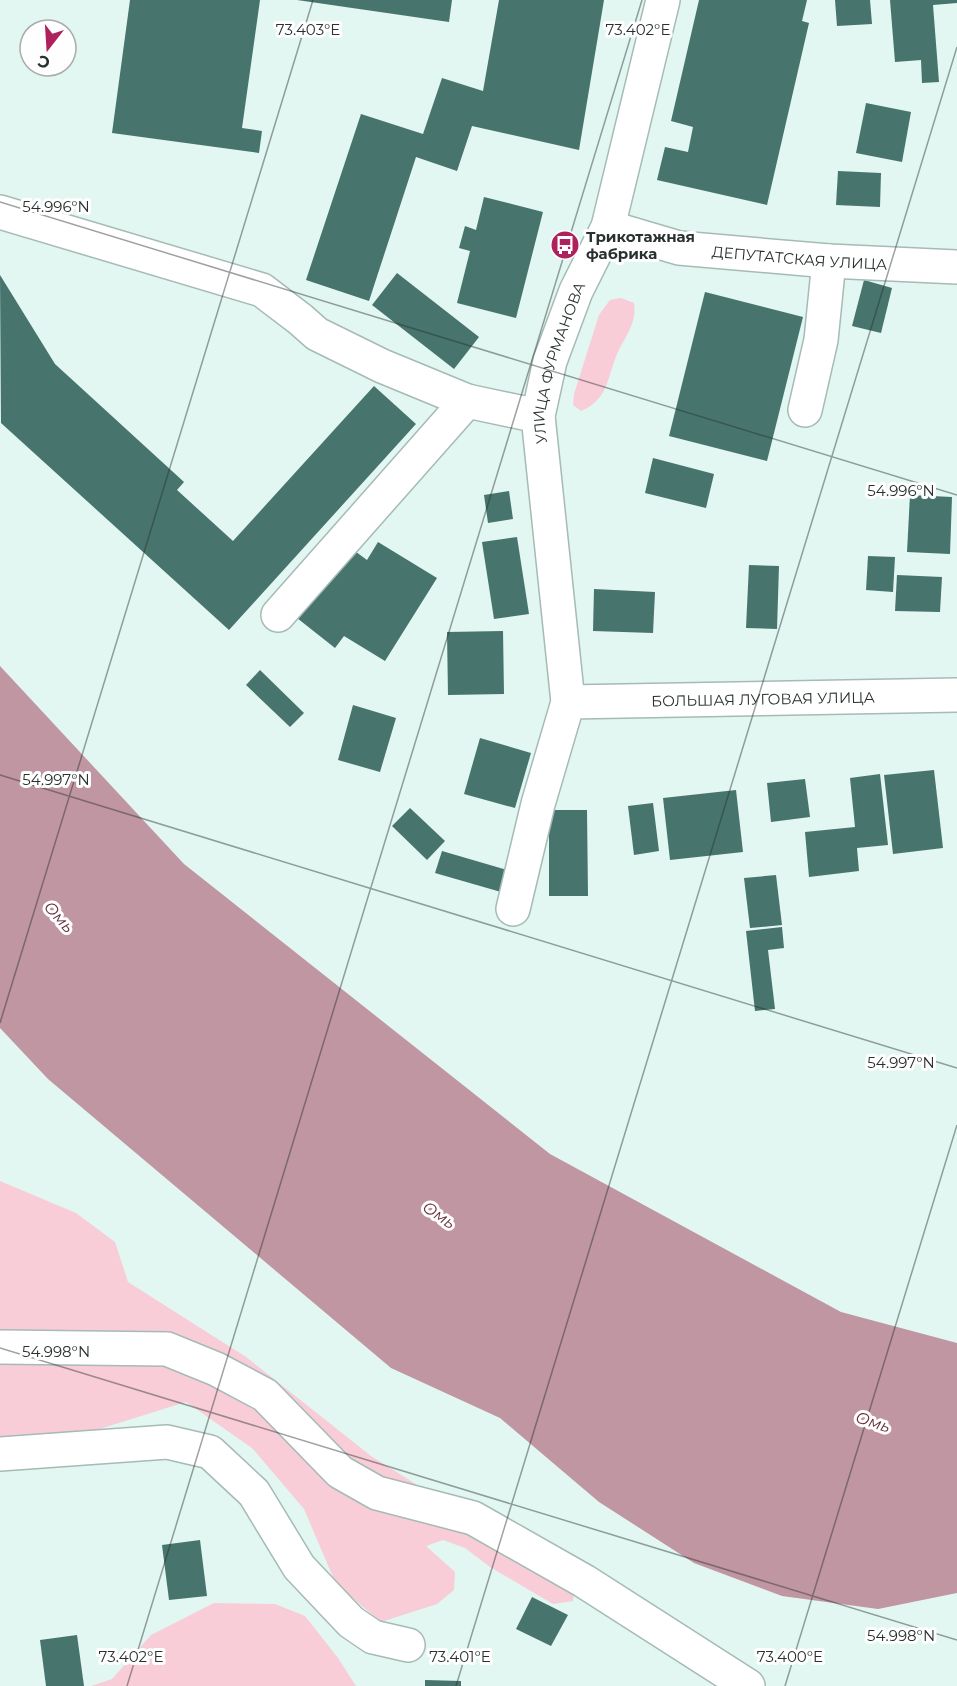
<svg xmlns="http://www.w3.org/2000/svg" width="957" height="1686" viewBox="0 0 957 1686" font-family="Montserrat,sans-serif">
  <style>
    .green { fill: #f8cdd8 }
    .water { fill: #bf96a1 }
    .building { fill: #47746c }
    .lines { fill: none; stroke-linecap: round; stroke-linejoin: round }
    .minor-casing { stroke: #a6bab6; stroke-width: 36 }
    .minor { stroke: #fff; stroke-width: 33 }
    .ticks { fill: none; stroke: #29312f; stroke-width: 1.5; stroke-opacity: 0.45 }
    .labels { text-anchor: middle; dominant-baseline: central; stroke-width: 6; stroke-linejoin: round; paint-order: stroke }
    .poi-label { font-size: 15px; font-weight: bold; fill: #29312f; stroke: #fefefe; text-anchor: start }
    .street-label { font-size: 15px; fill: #29312f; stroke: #fefefe }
    .water-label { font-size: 16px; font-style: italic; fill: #662f40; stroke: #fefefe }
    .ticks-label { font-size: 15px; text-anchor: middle; fill: #29312f; stroke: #fefefe; stroke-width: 6; stroke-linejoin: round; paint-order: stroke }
  </style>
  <rect width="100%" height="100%" fill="#e2f6f2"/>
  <g class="green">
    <path d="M621 298 634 303C637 324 625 336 617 354 607 378 608 400 581 411L573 405 574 394 599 315 610 300Z"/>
    <path d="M0 1181 76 1213 115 1242 128 1282 246 1357 371 1456 438 1498 574 1593 573 1601 553 1604 490 1567 465 1548 443 1540 426 1546 455 1572 454 1590 437 1604 381 1622 336 1584 304 1509 252 1448 186 1402 77 1436 0 1442Z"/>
    <path d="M214 1603 275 1604 305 1616 338 1658 356 1686H91L112 1679 151 1635Z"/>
  </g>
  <path class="water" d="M0 666 184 864 550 1154 841 1312 957 1343V1593L878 1609 782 1596 694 1563 599 1502 500 1418 391 1368 48 1079 0 1028Z"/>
  <g class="building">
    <path d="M130 0H260L242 128 262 131 259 153 112 133Z"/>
    <path d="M297 0H452L449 22Z"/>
    <path d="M499 0H604L579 150 472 126 457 171 416 157 369 301 306 280 361 114 423 134 442 78 483 91Z"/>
    <path d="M699 0H807L802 21 809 23 767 205 657 180 665 147 688 152 693 127 671 121Z"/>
    <path d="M835 0H870L872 24 837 26Z"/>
    <path d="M890 0H957V3L933 5 939 82 922 83 921 60 895 62Z"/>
    <path d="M866 103 911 112 902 162 856 153Z"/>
    <path d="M838 171 881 173 880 207 836 205Z"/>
    <path d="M484 197 543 212 516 318 457 303 470 251 459 248 465 226 476 230Z"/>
    <path d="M397 273 479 337 454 369 372 305Z"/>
    <path d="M0 275 55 364 184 482 177 490 233 541 374 386 416 424 229 630 1 423Z"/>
    <path d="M864 280 892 288 881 333 852 326Z"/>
    <path d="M705 292 803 317 767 461 669 436Z"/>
    <path d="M653 458 714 474 706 508 645 493Z"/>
    <path d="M509 491 513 519 488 523 484 495Z"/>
    <path d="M910 495 952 497 950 554 907 552Z"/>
    <path d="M517 537 529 614 494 619 482 542Z"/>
    <path d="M378 542 437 578 385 661 344 636 335 648 297 618 352 549 367 560Z"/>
    <path d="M868 556 895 557 893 592 866 590Z"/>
    <path d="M749 565 779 566 777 629 746 628Z"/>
    <path d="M897 575 942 577 940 612 895 611Z"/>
    <path d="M594 589 655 592 653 633 593 631Z"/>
    <path d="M503 631 504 694 448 695 447 632Z"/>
    <path d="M260 670 304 713 290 727 246 685Z"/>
    <path d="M353 705 396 718 380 772 338 760Z"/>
    <path d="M480 738 531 753 515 808 464 794Z"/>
    <path d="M934 770 943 848 893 854 884 775Z"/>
    <path d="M880 774 888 845 857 848 859 871 809 877 805 832 855 827 850 778Z"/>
    <path d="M805 779 810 817 771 822 767 783Z"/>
    <path d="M736 790 743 852 670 860 663 798Z"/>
    <path d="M653 803 659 851 634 855 628 806Z"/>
    <path d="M410 808 445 841 427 860 392 826Z"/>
    <path d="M549 810H587L588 896H549Z"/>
    <path d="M442 851 507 870 501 892 435 873Z"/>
    <path d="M776 875 782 925 750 928 744 878Z"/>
    <path d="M782 927 784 948 768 950 775 1009 755 1011 746 931Z"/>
    <path d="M200 1540 207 1596 169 1600 162 1545Z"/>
    <path d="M532 1597 568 1615 551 1646 516 1629Z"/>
    <path d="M77 1635 84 1686H46L40 1640Z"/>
    <path d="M425 1680 461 1681V1686H425Z"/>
  </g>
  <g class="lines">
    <g class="minor-casing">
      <g id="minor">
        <path d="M0 212 262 290 300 319 317 334 382 366 467 401"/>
        <path id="s1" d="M608 227 679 248 829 261 957 267"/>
        <path d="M805 410 821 340 829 261"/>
        <path d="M278 615 467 401 538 416"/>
        <path id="s2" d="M568 702 957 695"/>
        <path id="s3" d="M513 909 538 804 568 702 538 416 550 361 576 291 608 227 663 0"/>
        <path d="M0 1347 167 1349 216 1369 265 1395 340 1472 377 1493 473 1518 584 1581 748 1686"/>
        <path d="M0 1454 167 1442 210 1452 254 1493 299 1567 351 1622 373 1637 408 1645"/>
      </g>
    </g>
    <use href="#minor" class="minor"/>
  </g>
  <path class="ticks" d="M0 202 957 495M0 775 957 1068M0 1023 313 0M0 1348 957 1640M127 1686 642 0M456 1686 957 47M785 1686 957 1125"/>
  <defs>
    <g id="bus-disc" transform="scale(1.5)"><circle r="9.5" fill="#ae215c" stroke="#fefefe"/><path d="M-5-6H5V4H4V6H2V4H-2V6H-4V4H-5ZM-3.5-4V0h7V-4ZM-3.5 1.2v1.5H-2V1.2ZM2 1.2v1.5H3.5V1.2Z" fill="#fff"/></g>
  </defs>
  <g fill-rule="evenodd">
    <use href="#bus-disc" x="565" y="245"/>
  </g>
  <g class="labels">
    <g class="poi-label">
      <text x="586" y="236">Трикотажная<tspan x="586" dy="17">фабрика</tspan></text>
    </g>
    <g class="street-label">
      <text stroke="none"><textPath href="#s1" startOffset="195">ДЕПУТАТСКАЯ УЛИЦА</textPath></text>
      <text stroke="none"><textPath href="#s3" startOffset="558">УЛИЦА ФУРМАНОВА</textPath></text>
      <text stroke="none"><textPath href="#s2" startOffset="195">БОЛЬШАЯ ЛУГОВАЯ УЛИЦА</textPath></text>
    </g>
    <g class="water-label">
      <text transform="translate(59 917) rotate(48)">Омь</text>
      <text transform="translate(439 1215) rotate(34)">Омь</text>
      <text transform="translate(873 1422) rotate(18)">Омь</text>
    </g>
  </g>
  <g class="ticks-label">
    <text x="308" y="35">73.403°E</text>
    <text x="638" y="35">73.402°E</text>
    <text x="56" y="212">54.996°N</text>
    <text x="901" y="496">54.996°N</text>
    <text x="56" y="785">54.997°N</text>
    <text x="901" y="1068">54.997°N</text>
    <text x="56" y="1357">54.998°N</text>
    <text x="901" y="1641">54.998°N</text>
    <text x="131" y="1662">73.402°E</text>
    <text x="460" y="1662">73.401°E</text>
    <text x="790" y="1662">73.400°E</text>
  </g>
  <g transform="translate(48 48) rotate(197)"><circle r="28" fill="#fefefe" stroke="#a9acab" stroke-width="1.5"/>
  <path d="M0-4.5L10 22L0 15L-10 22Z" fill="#ae215c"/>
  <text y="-9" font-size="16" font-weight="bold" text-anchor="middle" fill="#29312f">С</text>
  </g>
</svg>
